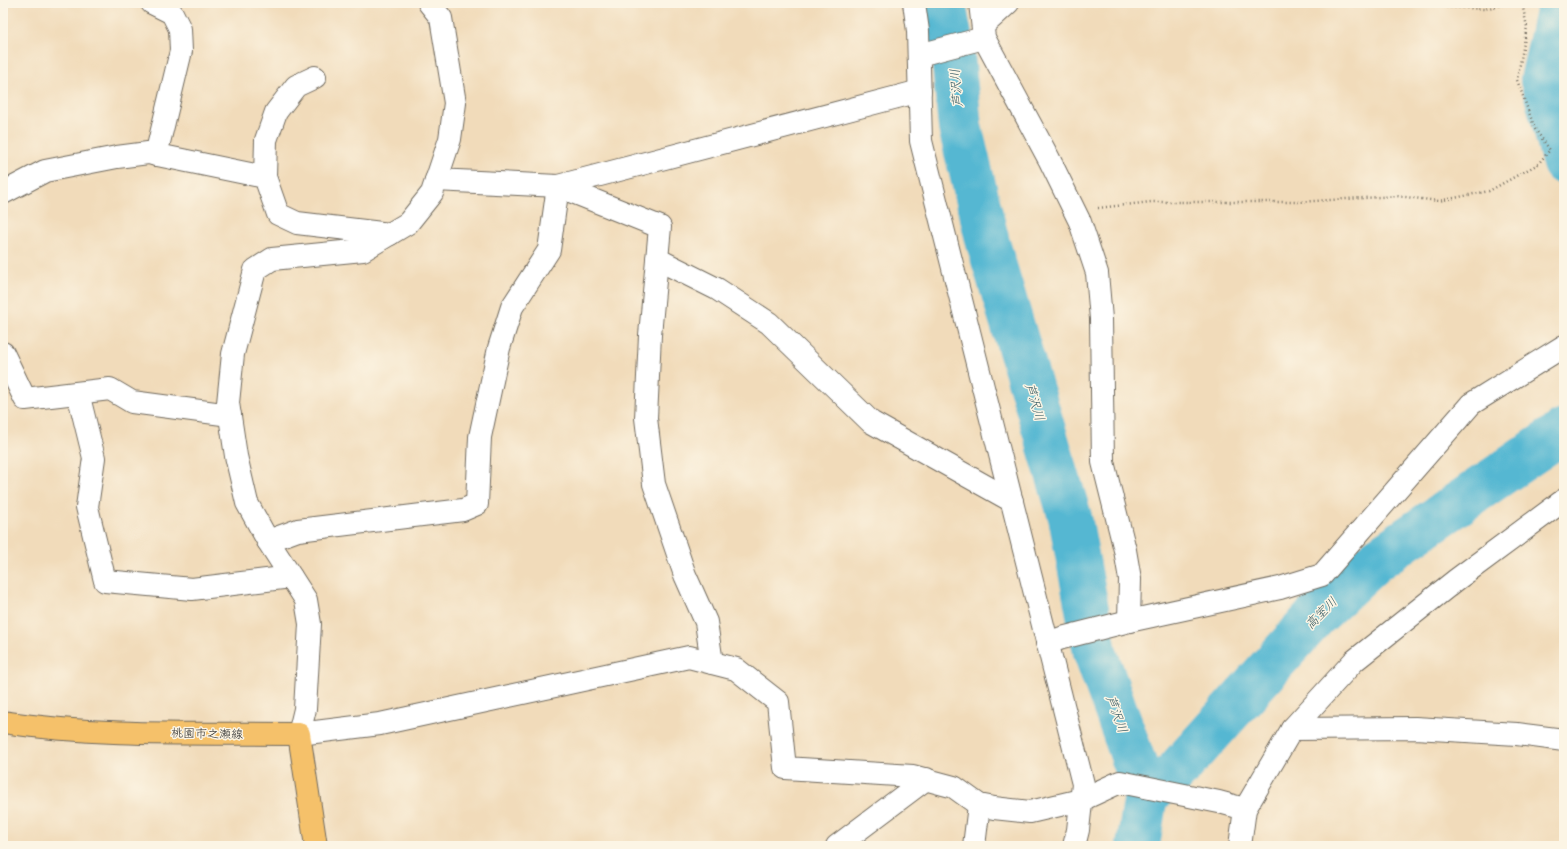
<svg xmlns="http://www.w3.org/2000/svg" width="1567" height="849" viewBox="0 0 1567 849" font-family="Delius,'Klee One',sans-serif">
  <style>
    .forest { fill: #7cac67; stroke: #546c49 }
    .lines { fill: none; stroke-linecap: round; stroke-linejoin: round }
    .river { stroke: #54b7d2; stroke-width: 44 }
    .minor-casing { stroke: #70695d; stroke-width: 24 }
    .major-casing { stroke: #70695d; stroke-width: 24 }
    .path { stroke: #70695d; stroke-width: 2.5; stroke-dasharray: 1 3; stroke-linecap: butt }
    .minor { stroke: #fff; stroke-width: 22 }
    .major { stroke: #f5c16b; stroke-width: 22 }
    .labels { text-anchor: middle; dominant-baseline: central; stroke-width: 3; stroke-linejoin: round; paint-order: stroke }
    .street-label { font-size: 12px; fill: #2b2b2b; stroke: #fcf5e5 }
    .water-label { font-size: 13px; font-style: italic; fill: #395c65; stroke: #fcf5e5 }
  </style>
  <rect width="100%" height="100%" fill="#fcf5e5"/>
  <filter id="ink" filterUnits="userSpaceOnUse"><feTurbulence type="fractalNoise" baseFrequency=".025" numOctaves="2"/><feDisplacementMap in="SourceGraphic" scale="8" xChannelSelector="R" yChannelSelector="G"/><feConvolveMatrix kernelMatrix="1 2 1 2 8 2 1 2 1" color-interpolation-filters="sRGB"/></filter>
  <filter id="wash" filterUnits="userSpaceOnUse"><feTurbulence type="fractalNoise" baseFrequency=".012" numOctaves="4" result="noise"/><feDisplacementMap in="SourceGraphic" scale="16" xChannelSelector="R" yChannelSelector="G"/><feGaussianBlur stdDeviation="0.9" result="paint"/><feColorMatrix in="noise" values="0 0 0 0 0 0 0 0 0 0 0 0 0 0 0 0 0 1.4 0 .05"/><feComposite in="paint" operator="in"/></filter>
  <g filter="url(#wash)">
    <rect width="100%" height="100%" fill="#f1dbba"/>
    <path class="forest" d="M1544 3H1564V61Z"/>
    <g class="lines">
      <g class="river">
        <path d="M944 3 952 46 960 127 988 243 1070 517 1095 652 1146 795"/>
        <path d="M1559 3 1542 80 1564 163"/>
        <path d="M1138 846 1146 795 1175 773 1314 618 1376 560 1564 431"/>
      </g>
    </g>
  </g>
  <g filter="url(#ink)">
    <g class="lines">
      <g class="minor-casing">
        <g id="minor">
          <path d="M152 3 172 13 180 29 181 51 156 155"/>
          <path d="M429 3 441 18 455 103 450 139 432 193 408 223 363 250 272 259 255 270 233 354 228 403 236 456 247 503 268 541 306 600 310 624 305 709 299 734 380 724 689 657 736 669 778 702 785 768 913 776 954 787 979 805 994 808 1030 812 1081 800 1120 782 1219 802 1245 809"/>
          <path d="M914 3 918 31 921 141 1083 784 1078 830 1074 846"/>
          <path d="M980 3 984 38 1049 159 1080 222 1097 273 1101 319 1103 462 1125 550 1130 579 1129 621"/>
          <path d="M983 26 1008 3"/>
          <path d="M919 55 984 38"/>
          <path d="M265 177 266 140 276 112 296 86 315 77"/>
          <path d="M436 180 558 186 920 91"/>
          <path d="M3 193 45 171 117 157 148 153 265 177 278 214 297 223 390 234"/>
          <path d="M657 259 717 289 769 323 871 422 1012 501"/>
          <path d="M3 353 25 399 110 389 132 402 230 415"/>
          <path d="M78 393 94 458 87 507 105 581 192 589 291 577"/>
          <path d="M268 541 298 530 463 510 477 504 480 437 499 348 512 307 549 250 558 186 660 227 650 335 646 418 654 484 685 575 706 622 712 663"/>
          <path d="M1047 643 1062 638 1129 621 1280 588 1322 575 1471 404 1564 346"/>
          <path d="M1292 729 1415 728 1517 734 1564 740"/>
          <path d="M837 846 926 779"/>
          <path d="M974 846 979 805"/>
          <path d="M1240 846 1245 809 1292 729 1354 661 1456 580 1564 500"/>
        </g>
      </g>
      <g class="major-casing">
        <path id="major" d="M3 722C100 737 201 733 299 734L316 846"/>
      </g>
      <g class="path">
        <path d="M1431 3 1447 7 1484 9 1511 3"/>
        <path d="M1098 208 1151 202H1297L1397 196 1439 201 1489 191 1538 164 1550 150 1535 129 1517 80 1527 27 1522 3"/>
      </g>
      <use href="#minor" class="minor"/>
      <use href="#major" class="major"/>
    </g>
  </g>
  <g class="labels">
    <g class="street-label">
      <text transform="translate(207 733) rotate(1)">桃園市之瀬線</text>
    </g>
    <g class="water-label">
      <text transform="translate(956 88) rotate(-95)">芦沢川</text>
      <text transform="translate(1035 402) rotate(73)">芦沢川</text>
      <text transform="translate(1321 613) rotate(-45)">高室川</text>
      <text transform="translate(1117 714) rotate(70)">芦沢川</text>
    </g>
  </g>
  <rect width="1567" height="849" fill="none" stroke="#fcf5e5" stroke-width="16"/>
</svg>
